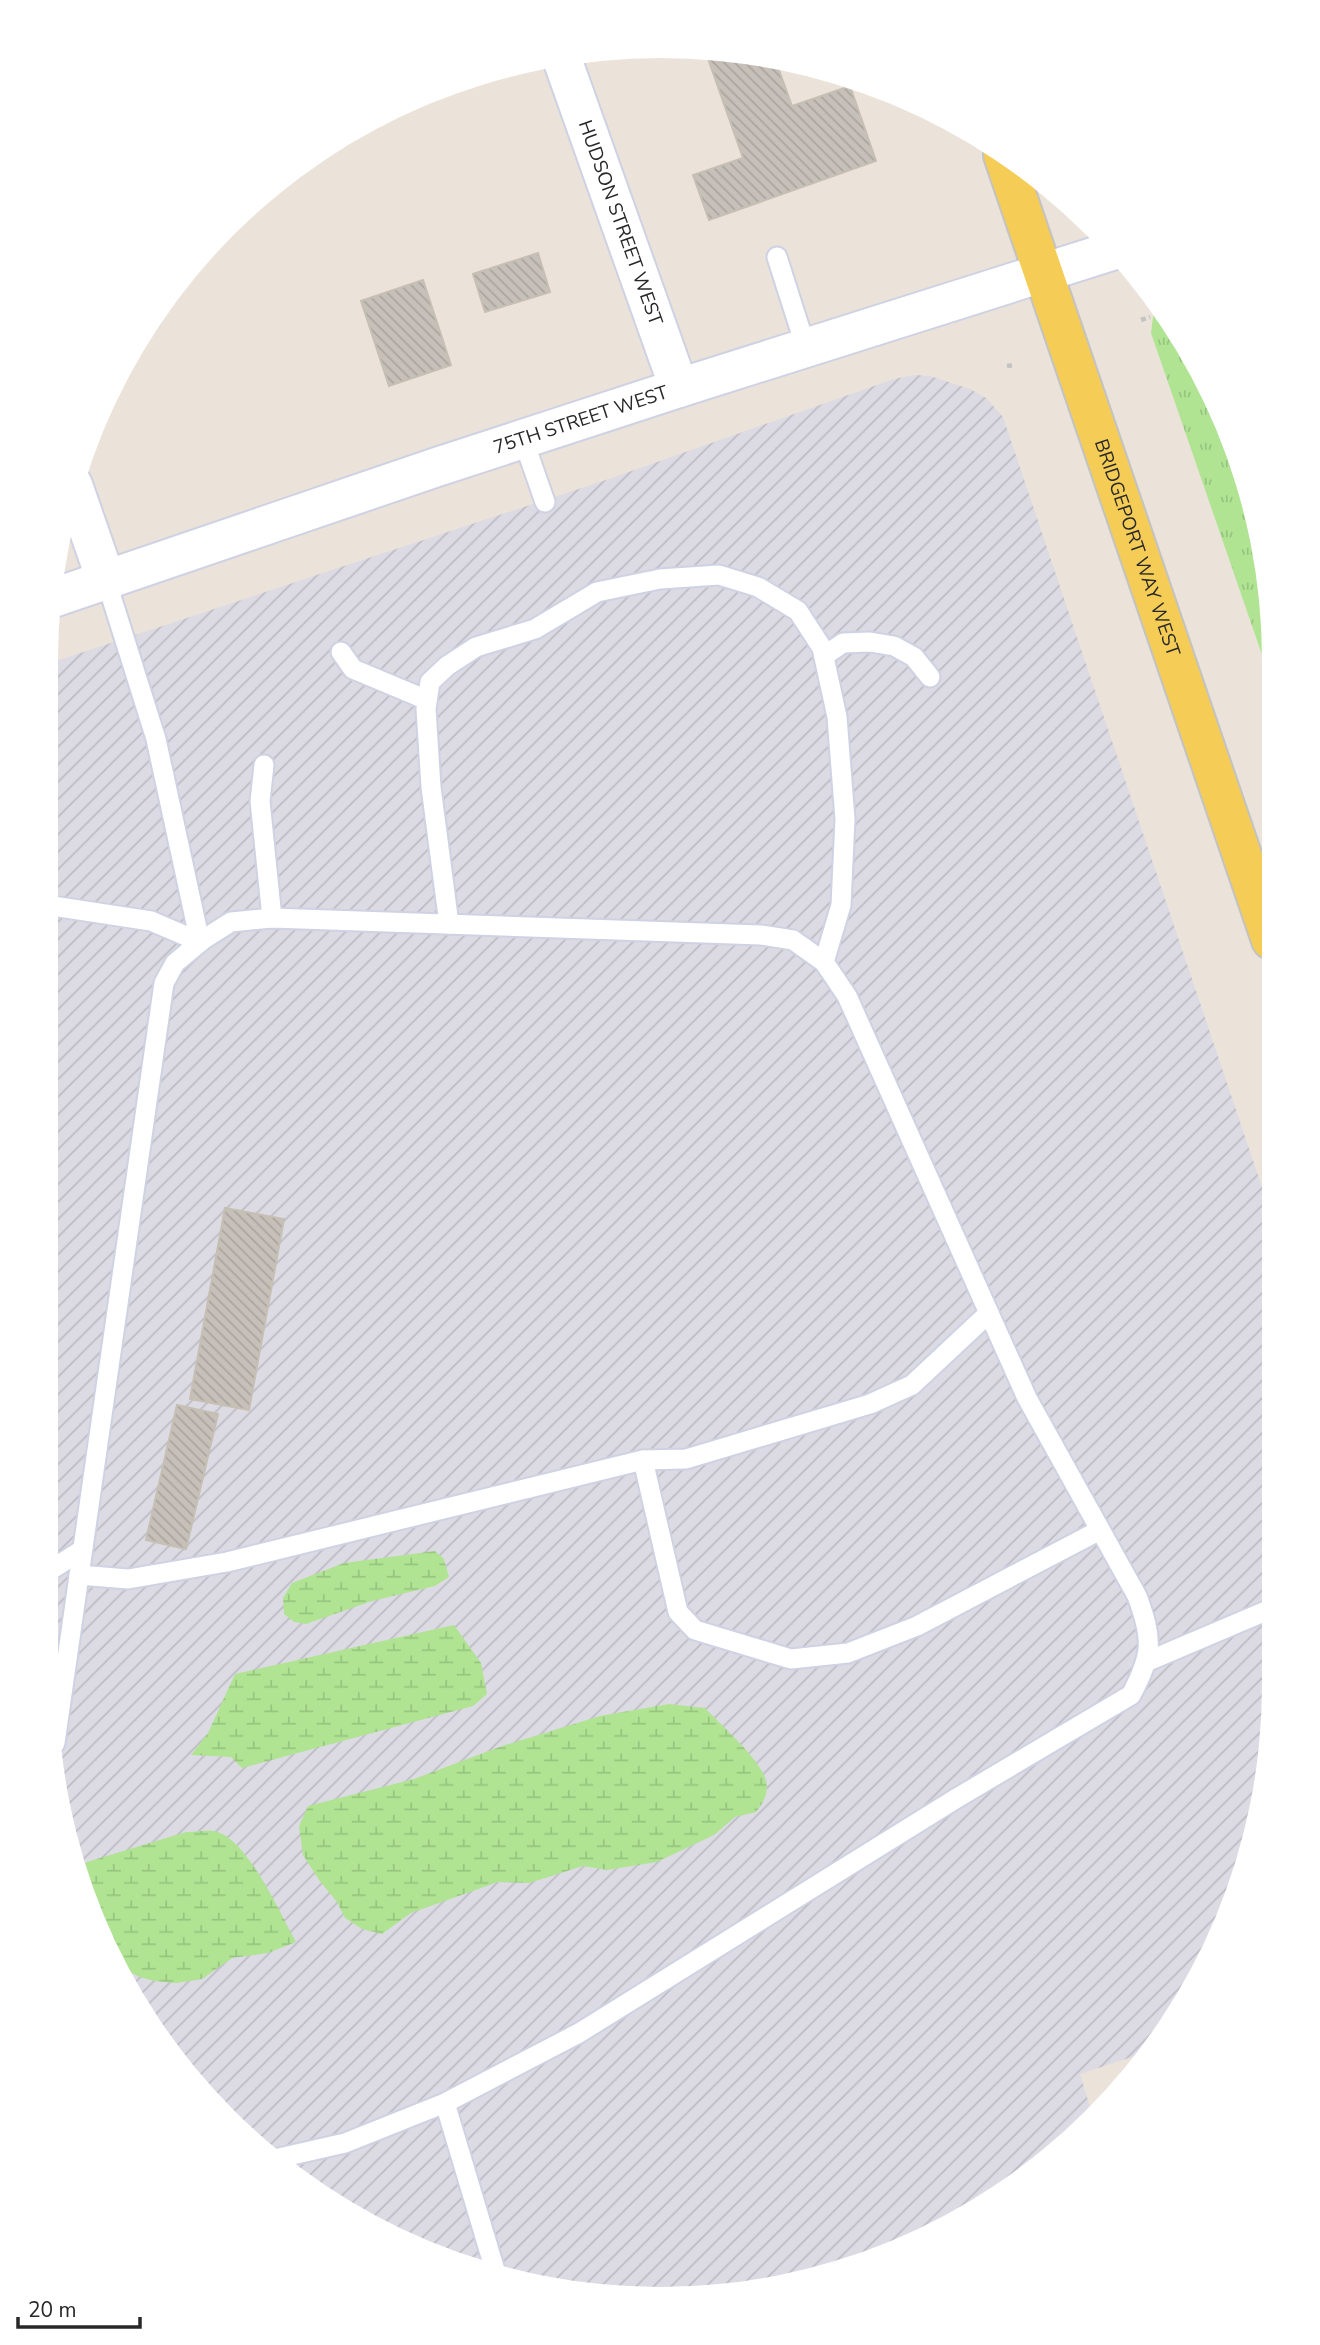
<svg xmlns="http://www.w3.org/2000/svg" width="1320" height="2345" viewBox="0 0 1320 2345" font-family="'Nunito Sans',sans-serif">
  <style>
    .industrial { fill: url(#industrial-furrows) }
    .grass { fill: url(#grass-tufts) }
    .wetland { fill: url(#wetland-marsh) }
    .building { fill: url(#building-back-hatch); stroke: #c6bfb3; stroke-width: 2 }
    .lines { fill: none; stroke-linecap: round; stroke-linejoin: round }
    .lane-casing { stroke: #ced2e2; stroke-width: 23 }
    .street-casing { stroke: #ced2e2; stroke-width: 42 }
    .secondary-casing { stroke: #ced2e2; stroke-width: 42 }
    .primary-casing { stroke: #c3c3c3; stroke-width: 42 }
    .path { stroke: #c3c3c3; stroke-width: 4.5; stroke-dasharray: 5 3.5; stroke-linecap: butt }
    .lane { stroke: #fff; stroke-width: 19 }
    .street { stroke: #fff; stroke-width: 38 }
    .secondary { stroke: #fff; stroke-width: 38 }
    .primary { stroke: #f4cc56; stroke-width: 38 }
    .labels { text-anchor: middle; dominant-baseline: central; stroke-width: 6; stroke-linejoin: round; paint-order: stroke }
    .street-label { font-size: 19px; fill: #282828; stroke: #fff }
  </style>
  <defs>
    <pattern id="industrial-furrows" width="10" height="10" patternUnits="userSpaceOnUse" patternTransform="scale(1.75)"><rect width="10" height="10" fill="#dcdae3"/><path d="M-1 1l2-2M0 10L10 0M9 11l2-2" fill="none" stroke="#bdbbc3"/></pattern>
    <pattern id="grass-tufts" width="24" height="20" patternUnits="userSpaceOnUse" patternTransform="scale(1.75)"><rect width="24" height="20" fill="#b0e493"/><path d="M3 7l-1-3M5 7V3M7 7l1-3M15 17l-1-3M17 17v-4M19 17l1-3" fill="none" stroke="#97c47f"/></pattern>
    <pattern id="wetland-marsh" width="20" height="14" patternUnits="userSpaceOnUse" patternTransform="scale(1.75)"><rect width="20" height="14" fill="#b0e493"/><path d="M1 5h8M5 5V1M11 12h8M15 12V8" fill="none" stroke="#97c47f"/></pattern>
    <pattern id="building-back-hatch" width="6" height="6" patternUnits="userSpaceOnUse" patternTransform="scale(1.75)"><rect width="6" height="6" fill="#c6c0b9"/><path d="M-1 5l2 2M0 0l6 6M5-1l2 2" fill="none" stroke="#aaa59f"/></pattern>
  </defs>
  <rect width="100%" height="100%" fill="#ebe3d9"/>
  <path class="industrial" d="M915 375 930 376 970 389 986 398 1003 417 1271 1214 1273 1725 1242 1882 1192 1993 1141 2054 1080 2074 1092 2114 1065 2147 895 2253 700 2298 501 2278 318 2196 172 2059 78 1882 46 1685 47 664 606 480 894 379Z"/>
  <path class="grass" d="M1158 303 1171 319 1242 462 1269 580 1270 678 1151 333 1154 309Z"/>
  <g class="wetland">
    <path d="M435 1551 444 1559 449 1577 435 1586 372 1601 306 1624 294 1622 284 1614 283 1598 292 1583 344 1563Z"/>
    <path d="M454 1625 481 1663 487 1694 473 1706 242 1768 231 1757 191 1755 208 1733 235 1674Z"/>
    <path d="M669 1704 705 1708C720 1724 762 1761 766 1781 769 1794 763 1803 756 1812L735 1817 714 1835 657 1862 607 1870 583 1866 529 1883 498 1882 411 1913 382 1934 362 1929 345 1918 337 1902 319 1880 303 1855 299 1826 308 1806 414 1779 502 1746 600 1716Z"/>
    <path d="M186 1832C195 1832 209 1829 218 1832 249 1843 280 1913 296 1942L268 1953 232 1958 202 1979 176 1983 154 1981 137 1976 124 1968 78 1882 76 1870 87 1862Z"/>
  </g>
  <g class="building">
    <path d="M705 50 741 51 775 59 792 106 850 86 876 161 709 220 693 175 743 158Z"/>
    <path d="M455 84 456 86 393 107H392Z"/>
    <path d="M538 253 550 292 485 312 473 274Z"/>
    <path d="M423 280 451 365 389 386 361 301Z"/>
    <path d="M225 1208 284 1219 249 1410 190 1399Z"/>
    <path d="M177 1405 218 1414 186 1549 146 1540Z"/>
  </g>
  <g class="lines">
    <g class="lane-casing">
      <g id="lane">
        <path d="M777 257 806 348"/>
        <path d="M523 439 545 502"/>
        <path d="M106 580 156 739 200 942"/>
        <path d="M341 652 353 669 427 700"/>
        <path d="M824 656 843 643 870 642 894 646 914 657 930 677"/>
        <path d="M264 765 260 801 272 918"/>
        <path d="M46 905 151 921 200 942"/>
        <path d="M449 924 431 787 426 709 430 682 447 666 476 647 535 629 597 592 660 579 719 575 758 587 798 611 822 648 837 717 845 819 841 905 824 962"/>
        <path d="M643 1460 678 1612 695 1630 791 1659 848 1653 917 1626 1100 1530"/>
        <path d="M46 1573 82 1550"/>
        <path d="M79 1575 128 1579 227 1562 643 1460 686 1459 870 1404 912 1385 989 1313"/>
        <path d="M1146 1662 1273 1608"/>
        <path d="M55 1743 164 983 175 963 204 939 231 922 272 918 761 935 793 940 824 962 847 996 1027 1398 1137 1596C1153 1639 1153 1654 1131 1695L957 1798 579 2033 445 2103 345 2143 279 2158"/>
        <path d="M445 2103 497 2277"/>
      </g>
    </g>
    <g class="street-casing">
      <g id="street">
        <path id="s1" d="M561 56 679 388"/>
        <path d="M73 485 106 580"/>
      </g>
    </g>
    <g class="secondary-casing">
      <g id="secondary">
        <path id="s2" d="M50 599 437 467 679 388 1115 250"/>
      </g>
    </g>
    <g class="primary-casing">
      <g id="primary">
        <path id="s3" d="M1003 155 1271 940"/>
      </g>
    </g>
    <g class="path">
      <path d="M1141 320 1150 317"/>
      <path d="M1007 366 1013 365"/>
    </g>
    <use href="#lane" class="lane"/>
    <use href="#street" class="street"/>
    <use href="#secondary" class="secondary"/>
    <use href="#primary" class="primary"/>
  </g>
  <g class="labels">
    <g class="street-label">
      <text stroke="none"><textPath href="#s1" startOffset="177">HUDSON STREET WEST</textPath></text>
      <text stroke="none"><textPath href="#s2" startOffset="560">75TH STREET WEST</textPath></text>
      <text stroke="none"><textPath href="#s3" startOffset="415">BRIDGEPORT WAY WEST</textPath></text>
    </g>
  </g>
  <path d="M0 0H1320V2345H0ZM660 58H660A602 602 0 0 1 1262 660V1685A602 602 0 0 1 660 2287H660A602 602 0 0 1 58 1685V660A602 602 0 0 1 660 58Z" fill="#fff" fill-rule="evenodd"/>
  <path d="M18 2317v10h122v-10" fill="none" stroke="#282828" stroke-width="3.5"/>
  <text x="28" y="2317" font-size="21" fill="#282828" stroke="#ffffff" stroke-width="5" paint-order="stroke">20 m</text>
</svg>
